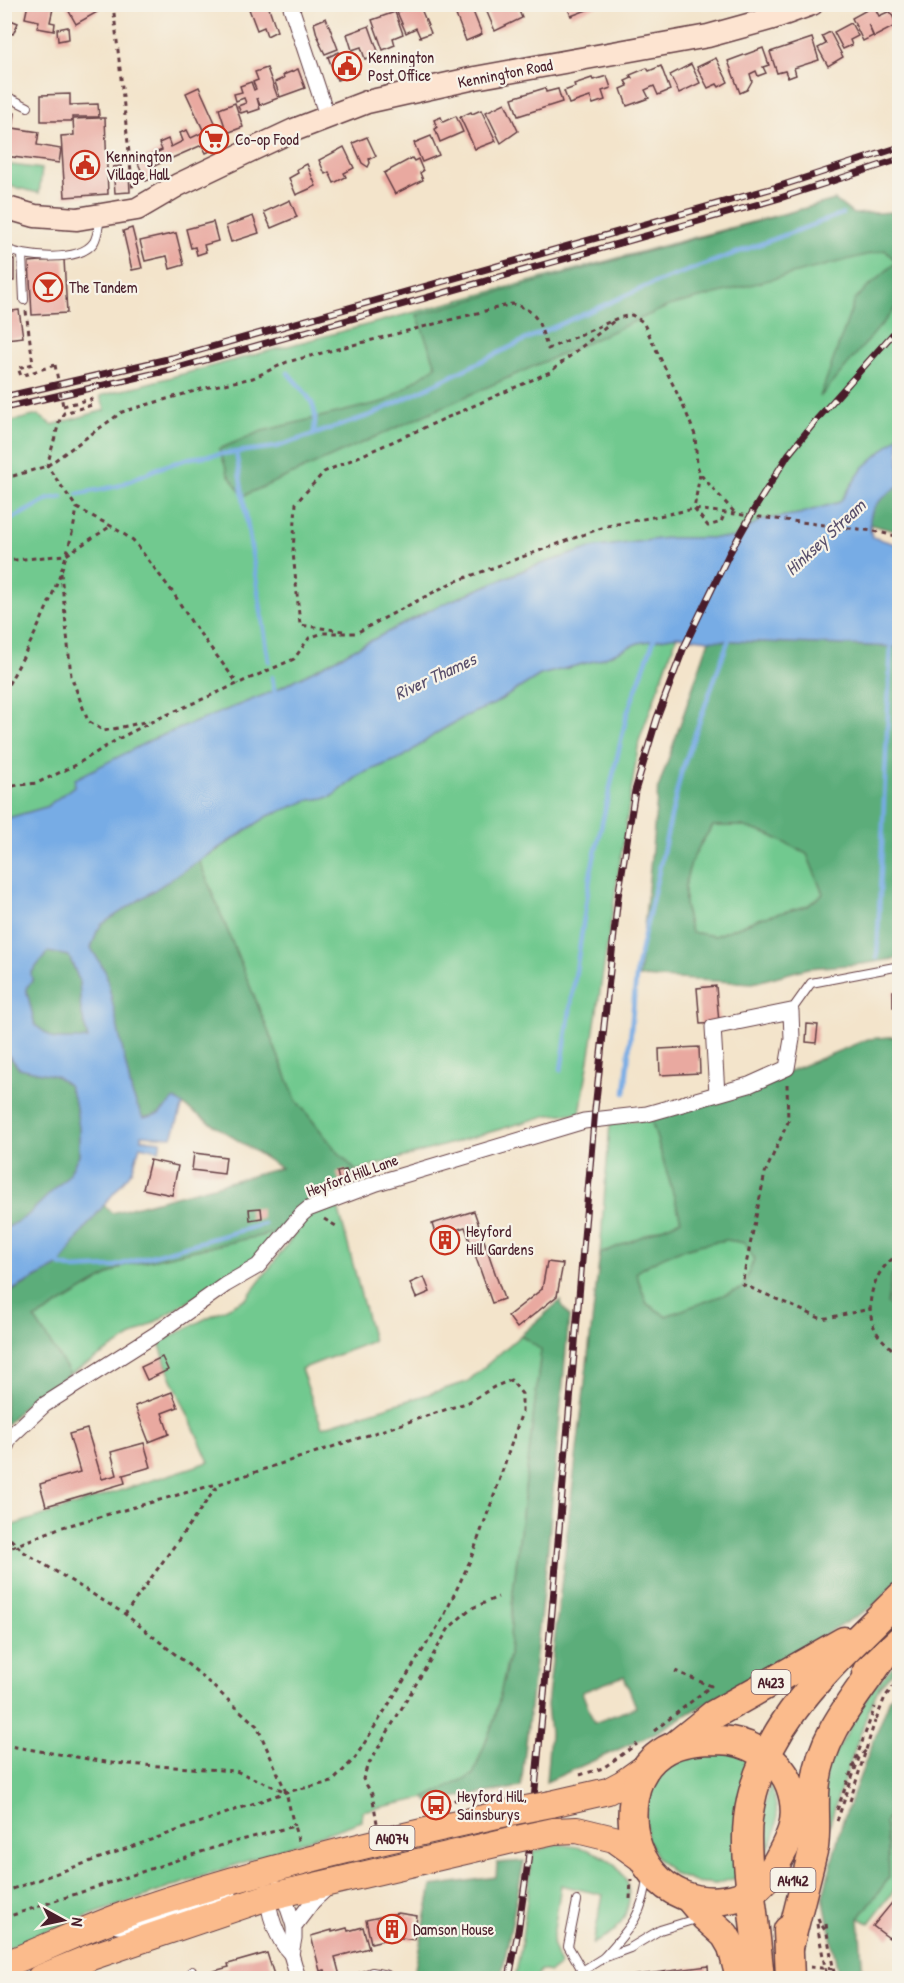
<svg xmlns="http://www.w3.org/2000/svg" width="904" height="1983" viewBox="0 0 904 1983" font-family="'Patrick Hand',sans-serif">
  <style>
    .green { fill: #71c98f; stroke: #5e745d; stroke-width: 1.5 }
    .forest { fill: #5cad7a; stroke: #536652; stroke-width: 1.5; fill-rule: evenodd }
    .water { fill: #77ace5; stroke: #606688; stroke-width: 1.5; fill-rule: evenodd }
    .lines { fill: none; stroke-linecap: round; stroke-linejoin: round }
    .stream { stroke: #77ace5; stroke-width: 4.5 }
    .building { fill: #e9a9a0 }
    .lane-casing { stroke: #633d43; stroke-width: 10 }
    .street-casing { stroke: #633d43; stroke-width: 17 }
    .secondary-casing { stroke: #633d43; stroke-width: 25 }
    .primary-casing { stroke: #633d43; stroke-width: 28 }
    .highway-casing { stroke: #633d43; stroke-width: 31 }
    .path { stroke: #633d43; stroke-width: 3; stroke-dasharray: 4.5 4.5; stroke-linecap: butt }
    .lane { stroke: #fff; stroke-width: 8 }
    .street { stroke: #fff; stroke-width: 15 }
    .secondary { stroke: #fde4d1; stroke-width: 22 }
    .primary { stroke: #fbbb8c; stroke-width: 26 }
    .highway { stroke: #fbbb8c; stroke-width: 28 }
    .rail-casing { stroke: #4a1f2b; stroke-width: 7 }
    .rail { stroke: #f7f3e8; stroke-width: 4.5; stroke-dasharray: 14; stroke-linecap: butt }
    .primary-bridge-casing { stroke: #633d43; stroke-width: 28; stroke-linecap: butt }
    .path-bridge { stroke: #633d43; stroke-width: 3; stroke-dasharray: 4.5 4.5; stroke-linecap: butt }
    .primary-bridge { stroke: #fbbb8c; stroke-width: 26 }
    .labels { text-anchor: middle; dominant-baseline: central; stroke-width: 4.5; stroke-linejoin: round; paint-order: stroke }
    .shield { fill: #f7f3e8; stroke: #7e5f64; stroke-width: 1.5 }
    .shield-label { font-size: 15px; font-weight: bold; fill: #4a1f2b }
    .poi-label { font-size: 16px; fill: #4a1f2b; stroke: #f7f3e8; text-anchor: start }
    .street-label { font-size: 16px; fill: #4a1f2b; stroke: #f7f3e8 }
    .water-label { font-size: 18px; font-style: italic; fill: #5a506c; stroke: #f7f3e8 }
  </style>
  <rect width="100%" height="100%" fill="#f7f3e8"/>
  <filter id="ink" filterUnits="userSpaceOnUse"><feTurbulence type="fractalNoise" baseFrequency=".0167" numOctaves="2"/><feDisplacementMap in="SourceGraphic" scale="12" xChannelSelector="R" yChannelSelector="G"/><feConvolveMatrix kernelMatrix="1 2 1 2 8 2 1 2 1" color-interpolation-filters="sRGB"/></filter>
  <filter id="wash" filterUnits="userSpaceOnUse"><feTurbulence type="fractalNoise" baseFrequency=".008" numOctaves="4" result="noise"/><feDisplacementMap in="SourceGraphic" scale="24" xChannelSelector="R" yChannelSelector="G"/><feGaussianBlur stdDeviation="1.35" result="paint"/><feColorMatrix in="noise" values="0 0 0 0 0 0 0 0 0 0 0 0 0 0 0 0 0 1.4 0 .05"/><feComposite in="paint" operator="in"/></filter>
  <g filter="url(#wash)">
    <rect width="100%" height="100%" fill="#f3e4cb"/>
    <g class="green">
      <path d="M4 164 42 169 39 193 5 185Z"/>
      <path d="M835 200 853 214 899 212V436L863 468 840 502 799 514 761 520 733 538H667L591 548 528 568 434 608 274 691 151 740 99 768 46 807 5 819 4 423 38 415 52 425 105 410 100 396Z"/>
      <path d="M677 636 639 741 594 1030 580 1113 549 1115 356 1171 335 1149 296 1100 199 860 216 851 268 816 309 800 332 797 361 774 403 757 438 732 466 716 494 704 540 675 598 660 638 643Z"/>
      <path d="M713 826H742L770 835 807 854 823 894 807 906 761 918 714 936 691 932C677 890 687 860 713 826Z"/>
      <path d="M651 1119 681 1220 600 1254 610 1123Z"/>
      <path d="M337 1203 373 1341 301 1369 322 1427 467 1382 521 1335 541 1350 513 1593 509 1655 495 1718 473 1775 425 1798 362 1811V1821L45 1931 5 1950 4 1528 209 1462 168 1370 159 1342 247 1298 309 1215Z"/>
      <path d="M278 1232 255 1261 70 1374 35 1319 123 1266Z"/>
      <path d="M727 1240 745 1243 754 1259 743 1288 666 1316 647 1304 636 1273C662 1253 695 1244 727 1240Z"/>
      <path d="M899 1269V1315L887 1304 892 1275Z"/>
      <path d="M899 1660V1665L879 1687 868 1712 836 1803 822 1851 825 1772 872 1689Z"/>
      <path d="M689 1751 735 1753 755 1764 739 1877 716 1884 694 1882 674 1874 658 1859 647 1840 645 1797 654 1777 670 1761Z"/>
      <path d="M770 1783C782 1820 780 1836 756 1866V1849Z"/>
      <path d="M899 1799V1884L869 1923 859 1918 889 1878 888 1848 885 1823Z"/>
      <path d="M557 1844C572 1846 588 1848 602 1856 631 1873 638 1902 616 1929 611 1936 600 1940 593 1944L603 1895 561 1885 552 1943 560 1965 550 1972 540 1970 537 1978H515L521 1947 533 1852Z"/>
    </g>
    <g class="forest">
      <path d="M835 200 853 214 899 212V304L820 397 855 299 896 262 885 250 669 306 243 496 228 474 219 449 262 431 386 401 436 366 417 315Z"/>
      <path d="M899 485V532L868 524 874 504Z"/>
      <path d="M709 640 899 647 900 852 896 861 900 862 899 958 862 964 808 968 753 983 639 977 658 789ZM713 826H742L770 835 807 854 823 894 807 906 761 918 715 936 691 932C677 890 687 860 713 826Z"/>
      <path d="M199 860 296 1100 335 1149 356 1171 278 1232 123 1266 35 1319 70 1374 29 1400 5 1426V1295L60 1265 82 1232 104 1205 112 1213 281 1168 175 1100 159 1114 143 1118 132 1094 106 973 91 948 97 931 102 924Z"/>
      <path d="M48 952 69 956 79 980 81 1011 88 1040 54 1039 35 1025 26 988 32 981 31 973Z"/>
      <path d="M899 1036 900 1269 892 1275 887 1303 900 1315 899 1579 874 1606 657 1732 546 1782 550 1733 547 1705 600 1254 681 1220 651 1119 741 1091 868 1039ZM727 1240 745 1243 754 1259 743 1288 666 1316 647 1304 636 1273C663 1253 695 1244 727 1240ZM624 1676 636 1707 594 1723 582 1692Z"/>
      <path d="M4 1051 19 1068 56 1076 68 1085 75 1102 79 1127V1155L67 1177 27 1216 5 1229Z"/>
      <path d="M560 1301 569 1317 547 1557 521 1787 428 1802 425 1798 473 1775 495 1718 509 1655 513 1593 541 1350 521 1335Z"/>
      <path d="M899 1686V1756L894 1763 899 1773V1799L885 1823 888 1848 889 1878 859 1918 863 1978H839L823 1896 842 1823 890 1698Z"/>
      <path d="M524 1861 501 1978H413L432 1886 496 1877 497 1863Z"/>
    </g>
    <path class="water" d="M899 436V485C879 501 864 508 872 537L899 545V647L709 640 677 636 638 643 598 660 540 675 494 704 466 716 438 732 403 757 361 774 331 797 309 800 268 816 102 924 97 931 91 948 106 973 132 1094 143 1118 159 1114 175 1099 183 1105 172 1137 142 1135V1139L161 1141 159 1150 140 1146 132 1171 82 1232 60 1265 5 1294V1229L27 1216 67 1177 79 1155V1127L75 1102 68 1085 56 1076 19 1068 5 1051V819L46 807 74 786 75 779 151 740 274 691 434 608 529 568 591 548 667 538H733L761 520 799 514 840 502 863 468ZM48 952 69 956 79 980 81 1011 88 1039H54L35 1025 26 988 32 981 31 973Z"/>
    <g class="lines">
      <g class="stream">
        <path d="M288 373C307 396 321 403 313 435"/>
        <path d="M236 452 269 661"/>
        <path d="M78 494 118 486 156 469 190 458 276 447 371 415 531 337 652 284 842 214"/>
        <path d="M4 523 49 499 62 497"/>
        <path d="M272 677 275 695"/>
        <path d="M877 958 891 643"/>
        <path d="M561 1070 591 871 627 714 655 637"/>
        <path d="M625 1093 637 967 681 773 730 636"/>
        <path d="M60 1265 73 1269 112 1267 264 1224"/>
      </g>
    </g>
    <g id="blocks">
      <g class="building">
        <path d="M28 4H54L50 22 55 23 54 31 37 28 39 21 25 18Z"/>
        <path d="M65 4H95L99 11 76 24Z"/>
        <path d="M408 4H419L431 33 420 37 416 28 406 33 397 12 406 8 404 6Z"/>
        <path d="M495 4 497 8 507 4H516L522 18 495 31 484 5Z"/>
        <path d="M566 4H600V5L571 16Z"/>
        <path d="M261 5H268L277 31 267 36 264 27 257 30 249 9Z"/>
        <path d="M874 6 879 16 890 11 897 25 874 37 868 24 873 36 863 41 852 18Z"/>
        <path d="M472 9 482 34 466 41 456 15Z"/>
        <path d="M395 12 403 34 393 38 395 45 383 50 372 20Z"/>
        <path d="M326 18 338 49 325 54 320 44 321 43 317 35 314 23Z"/>
        <path d="M8 19 18 23 13 34 4 31Z"/>
        <path d="M851 23 858 36 850 40 852 45 843 49 834 32Z"/>
        <path d="M369 26 379 54 365 59 361 47 352 50 347 34Z"/>
        <path d="M68 27 69 39 58 41 57 29Z"/>
        <path d="M830 32 843 57 828 66 818 48 826 44 822 36Z"/>
        <path d="M812 38 819 60 794 68 796 75 788 78 785 71 777 73 770 52Z"/>
        <path d="M763 48 769 65 763 67 766 73 758 76 756 71 750 74 752 81 747 90 740 93 728 61Z"/>
        <path d="M339 52 342 60 352 57 358 73 337 80 328 57Z"/>
        <path d="M716 58 728 82 719 87 717 84 708 88 697 67Z"/>
        <path d="M691 64 700 83 679 93 670 75Z"/>
        <path d="M661 66 670 90 658 95 654 86 645 90 649 98 627 106 621 89 628 86 625 81 632 78 630 75 647 68 649 71Z"/>
        <path d="M267 68 278 98 260 105 257 98 260 109 248 113 247 111 241 113 238 106 246 103 244 98 236 101 234 94 242 92 240 86 251 82 254 90 256 89 253 82 258 80 255 72Z"/>
        <path d="M298 69 305 88 280 97 275 82 284 78 283 75Z"/>
        <path d="M607 76 611 88 602 91 605 100 593 104 590 97 569 104 564 91 575 87 574 84 592 78 593 80Z"/>
        <path d="M199 87 226 147 215 152 214 149 206 153 202 145 154 166 158 176 146 181 137 161 162 150 159 143 168 139 171 147 183 141 180 133 187 130 191 138 204 132 186 93Z"/>
        <path d="M545 88 546 92 558 89 562 102 518 116 512 98Z"/>
        <path d="M70 94V105L98 104 99 117H72V121H41V95Z"/>
        <path d="M235 103 243 127 227 133 219 109Z"/>
        <path d="M505 103 518 131 501 143 486 112Z"/>
        <path d="M481 110 496 141 475 149 460 117 471 112 472 114Z"/>
        <path d="M5 111 15 113 13 128 39 132 37 145 61 149 59 163 5 156Z"/>
        <path d="M456 116 463 132 440 142 435 129 437 128 434 120 441 117 443 122Z"/>
        <path d="M98 118H105L108 194 65 197 61 136 74 135 73 119Z"/>
        <path d="M431 136 439 155 422 162 414 143Z"/>
        <path d="M367 137 376 156 369 159 370 163 368 167 362 163 353 143Z"/>
        <path d="M344 147 354 168 344 173 346 177 334 183 329 172 325 174 319 160Z"/>
        <path d="M412 158 414 161 418 159 423 171 420 173 423 180 395 194 384 173Z"/>
        <path d="M307 164 316 186 296 195 289 178 298 173 297 169Z"/>
        <path d="M121 166V173L129 172 130 192 115 193 113 167Z"/>
        <path d="M290 200 297 217 271 228 264 212Z"/>
        <path d="M253 216 259 233 231 242 226 226Z"/>
        <path d="M213 222 218 241 204 245 206 252 197 255 195 247 191 248 186 229Z"/>
        <path d="M132 228 142 268 132 270 123 231Z"/>
        <path d="M176 233 184 265 170 269 167 256 145 261 140 241Z"/>
        <rect x="4" y="259" width="10" height="22"/>
        <path d="M64 259 67 313 32 315 29 262Z"/>
        <path d="M19 310 23 337 6 339 5 333 9 332 6 312Z"/>
        <path d="M716 986 719 1023 700 1024 697 988Z"/>
        <rect x="893" y="991" width="7" height="16"/>
        <path d="M807 1024 818 1025 816 1043 806 1042Z"/>
        <path d="M699 1047 700 1073 660 1075 659 1049Z"/>
        <path d="M194 1153 226 1157 224 1174 192 1170Z"/>
        <path d="M150 1160 178 1166 172 1195 143 1189Z"/>
        <path d="M346 1170 349 1181 340 1184 337 1172Z"/>
        <path d="M261 1208 262 1218 250 1220 249 1209Z"/>
        <path d="M474 1211 504 1299 492 1303 465 1227 450 1232 455 1248 441 1252 432 1224Z"/>
        <path d="M547 1262 563 1264 557 1296 517 1328 508 1316 542 1289Z"/>
        <path d="M424 1277 430 1292 416 1298 410 1283Z"/>
        <path d="M162 1357 168 1370 147 1380 141 1367Z"/>
        <path d="M172 1392 178 1407 162 1413 169 1434 149 1442 135 1406Z"/>
        <path d="M87 1429 102 1479 117 1475 111 1452 144 1443 151 1467 123 1475 125 1483 46 1506 40 1484 80 1472 69 1434Z"/>
        <path d="M900 1893V1925L889 1938 873 1926Z"/>
        <path d="M398 1913 417 1916 414 1940 396 1937 371 1943 366 1920Z"/>
        <path d="M363 1927 369 1948 335 1957 340 1976 327 1978 325 1970 320 1971 311 1936 332 1930V1932L347 1928 348 1931Z"/>
        <path d="M267 1953 275 1978H212L210 1972 229 1967 228 1964Z"/>
        <path d="M708 1966 709 1978H631L630 1976Z"/>
      </g>
    </g>
  </g>
  <g filter="url(#ink)">
    <use href="#blocks" fill-opacity="0" stroke="#633d43" stroke-width="1.5"/>
    <g class="lines">
      <g class="lane-casing">
        <g id="lane">
          <path d="M4 95 28 107"/>
          <path d="M4 248C24 258 80 263 94 242 98 235 98 227 100 219"/>
          <path d="M22 254 24 300"/>
          <path d="M791 1011 811 983 900 966"/>
          <path d="M577 1901 568 1946 582 1970"/>
          <path d="M604 1957C628 1930 644 1915 647 1877"/>
          <path d="M192 1971 195 1978"/>
          <path d="M357 1978 372 1972 387 1975V1978"/>
          <path d="M571 1978 603 1958 630 1948 660 1930 699 1918"/>
        </g>
      </g>
      <g class="street-casing">
        <g id="street">
          <path d="M290 4 327 116"/>
          <path d="M4 1451 10 1437 44 1405 156 1334 225 1285 258 1266 302 1214 308 1209 377 1183 584 1121 647 1114 749 1085 787 1068 792 1039 791 1011 713 1027 717 1094"/>
          <path d="M278 1888 283 1893 294 1926V1938L291 1954 298 1978"/>
          <path d="M268 1891C267 1911 277 1940 291 1954"/>
          <path d="M117 1926 127 1927 229 1894"/>
          <path d="M294 1926 313 1901 329 1886"/>
        </g>
      </g>
      <g class="secondary-casing">
        <path id="secondary" d="M4 207 35 216 77 219 137 209 178 185 249 151 294 130 367 102 475 78 708 36 773 18 812 4"/>
      </g>
      <g class="primary-casing">
        <g id="primary">
          <path d="M551 1804 608 1791 623 1783 644 1768"/>
          <path d="M554 1831 577 1830 614 1839 642 1859"/>
          <path d="M4 1965C48 1947 91 1926 135 1911 258 1869 384 1840 511 1812"/>
          <path d="M40 1978 91 1957 268 1897 512 1840"/>
        </g>
      </g>
      <g class="highway-casing">
        <g id="highway">
          <path d="M867 1671 900 1640"/>
          <path d="M709 1740C716 1740 724 1740 731 1741 755 1745 782 1763 790 1786 802 1819 790 1839 774 1867 762 1888 747 1897 723 1900 664 1907 624 1855 634 1798 637 1779 645 1764 661 1753 675 1743 692 1741 709 1740Z"/>
          <path d="M677 1744 713 1715 844 1641"/>
          <path d="M689 1898 705 1917 725 1935 732 1947 740 1978"/>
          <path d="M788 1930 790 1978"/>
          <path d="M789 1947 814 1847C817 1825 813 1804 816 1782 822 1734 855 1698 881 1659"/>
          <path d="M760 1978C757 1951 755 1924 751 1897 749 1871 745 1845 748 1819 759 1723 836 1662 900 1597"/>
        </g>
      </g>
      <g class="path">
        <path d="M113 4 133 190"/>
        <path d="M26 311 33 364 18 368 21 376 55 365"/>
        <path d="M63 406 91 399 92 405 64 413 60 419 47 466 77 508 111 526 133 540 174 594 192 623 238 684"/>
        <path d="M700 474 694 509 708 526 721 522 725 513"/>
        <path d="M4 475 13 476 47 466 122 412 205 388 253 378 287 362 512 304C540 310 539 326 548 349L618 318 632 315 643 322 686 412 695 435 697 465 700 474 735 513"/>
        <path d="M4 561 66 555 111 526"/>
        <path d="M61 573 71 676 88 721 104 731 149 721"/>
        <path d="M343 631 300 625 293 552 296 503 324 472 550 372 614 321"/>
        <path d="M4 692C36 635 67 573 77 508"/>
        <path d="M4 787 37 783 74 766 118 739 155 720 294 659 309 638 323 633H356L451 583 607 526 694 509 874 531 900 537"/>
        <path d="M787 1084 788 1122 765 1173 742 1284 822 1319 870 1309"/>
        <path d="M324 1219 336 1226"/>
        <path d="M900 1254C872 1268 861 1311 879 1336 885 1343 893 1350 900 1356"/>
        <path d="M4 1533 24 1552 125 1614 196 1671 257 1726 286 1792 294 1826"/>
        <path d="M4 1551 17 1545 59 1528 217 1484"/>
        <path d="M876 1720 885 1697 900 1678"/>
        <path d="M654 1731 711 1686 675 1671"/>
        <path d="M4 1745 112 1763 236 1771 284 1791"/>
        <path d="M580 1775 603 1768 637 1744"/>
        <path d="M850 1801 875 1721"/>
        <path d="M446 1805 455 1800 474 1798"/>
        <path d="M837 1810 875 1707"/>
        <path d="M837 1821 859 1758 867 1749"/>
        <path d="M377 1823 372 1794 363 1779 367 1767 449 1628 470 1609 498 1597"/>
        <path d="M4 1892 286 1792 332 1782 355 1758 443 1618 470 1561 495 1493 522 1412V1394L511 1380 494 1387 469 1402 219 1484 125 1614"/>
        <path d="M630 1899 631 1879"/>
        <path d="M4 1918 219 1846 294 1826 299 1843"/>
        <path d="M818 1918 820 1923 827 1933 835 1978"/>
        <path d="M817 1924 827 1978"/>
        <path d="M826 1924 827 1931"/>
        <path d="M810 1967 833 1969"/>
      </g>
      <use href="#lane" class="lane"/>
      <use href="#street" class="street"/>
      <use href="#secondary" class="secondary"/>
      <use href="#primary" class="primary"/>
      <use href="#highway" class="highway"/>
      <g class="rail-casing">
        <g id="rail">
          <path d="M4 397 172 358 777 187 900 147"/>
          <path d="M4 408 174 369 780 198 900 159"/>
          <path d="M509 1978 518 1932 528 1862 552 1612 595 1109 618 897 635 791 657 718 684 647 729 554 755 508 788 455 818 418 900 326"/>
        </g>
      </g>
      <use href="#rail" class="rail"/>
      <g class="primary-bridge-casing">
        <g id="primary-bridge">
          <path d="M511 1812 551 1804"/>
          <path d="M512 1840 554 1831"/>
        </g>
      </g>
      <path class="path-bridge" d="M55 365 63 406"/>
      <use href="#primary-bridge" class="primary-bridge"/>
    </g>
  </g>
  <defs>
    <g id="civic-ring" transform="scale(1.5)"><circle r="9.5" fill="#f7f3e8" stroke="#c8321e" stroke-width="1.5"/><path d="M-.6-6.5H3V-4.5H.6V-3L4-1V1h2V6H-6V1h2V-1L-.6-3ZM-1.2 2.5V6h2.4V2.5Z" fill="#c8321e"/></g>
    <g id="supermarket-ring" transform="scale(1.5)"><circle r="9.5" fill="#f7f3e8" stroke="#c8321e" stroke-width="1.5"/><path d="M-6-5.5h2.5l.6 2H6L4.5 2H-2.5L-4.4-4H-6ZM-1.5 3.2a1.3 1.3 0 1 0 .1 0ZM3 3.2a1.3 1.3 0 1 0 .1 0Z" fill="#c8321e"/></g>
    <g id="bar-ring" transform="scale(1.5)"><circle r="9.5" fill="#f7f3e8" stroke="#c8321e" stroke-width="1.5"/><path d="M-6-5H6L.8 .8V4.5H3.5V6h-7V4.5H-.8V.8Z" fill="#c8321e"/></g>
    <g id="building-ring" transform="scale(1.5)"><circle r="9.5" fill="#f7f3e8" stroke="#c8321e" stroke-width="1.5"/><path d="M-4-6H4V6H1V3H-1V6H-4ZM-2.5-4.3h1.7v1.8h-1.7ZM.8-4.3h1.7v1.8H.8ZM-2.5-1h1.7V.8h-1.7ZM.8-1h1.7V.8H.8Z" fill="#c8321e"/></g>
    <g id="bus-ring" transform="scale(1.5)"><circle r="9.5" fill="#f7f3e8" stroke="#c8321e" stroke-width="1.5"/><path d="M-5-6H5V4H4V6H2V4H-2V6H-4V4H-5ZM-3.5-4V0h7V-4ZM-3.5 1.2v1.5H-2V1.2ZM2 1.2v1.5H3.5V1.2Z" fill="#c8321e"/></g>
  </defs>
  <g fill-rule="evenodd">
    <use href="#civic-ring" x="347" y="66"/>
    <use href="#supermarket-ring" x="214" y="139"/>
    <use href="#civic-ring" x="85" y="165"/>
    <use href="#bar-ring" x="48" y="287"/>
    <use href="#building-ring" x="445" y="1240"/>
    <use href="#bus-ring" x="436" y="1805"/>
    <use href="#building-ring" x="392" y="1929"/>
  </g>
  <g class="labels">
    <g class="shield">
      <rect x="751.5" y="1670" width="39" height="24" rx="4.5"/>
      <rect x="369.5" y="1826" width="45" height="24" rx="4.5"/>
      <rect x="770.5" y="1868" width="45" height="24" rx="4.5"/>
    </g>
    <g class="shield-label">
      <text x="771" y="1682">A423</text>
      <text x="392" y="1838">A4074</text>
      <text x="793" y="1880">A4142</text>
    </g>
    <g class="poi-label">
      <text x="368" y="57">Kennington<tspan x="368" dy="18">Post Office</tspan></text>
      <text x="235" y="139">Co-op Food</text>
      <text x="106" y="156">Kennington<tspan x="106" dy="18">Village Hall</tspan></text>
      <text x="69" y="287">The Tandem</text>
      <text x="466" y="1231">Heyford<tspan x="466" dy="18">Hill Gardens</tspan></text>
      <text x="457" y="1796">Heyford Hill,<tspan x="457" dy="18">Sainsburys</tspan></text>
      <text x="413" y="1929">Damson House</text>
    </g>
    <g class="street-label">
      <text transform="translate(505 73) rotate(-11)">Kennington Road</text>
      <text transform="translate(352 1175) rotate(-20)">Heyford Hill Lane</text>
    </g>
    <g class="water-label">
      <text transform="translate(825 537) rotate(-43)">Hinksey Stream</text>
      <text transform="translate(435 676) rotate(-25)">River Thames</text>
    </g>
  </g>
  <rect width="904" height="1983" fill="none" stroke="#f7f3e8" stroke-width="24"/>
  <g transform="translate(63 1920) rotate(98)" stroke="#f7f3e8" stroke-width="4.5" paint-order="stroke">
  <path d="M0-4.5L10 22L0 15L-10 22Z" fill="#4a1f2b"/>
  <text y="-9" font-size="16" font-weight="bold" text-anchor="middle" fill="#4a1f2b">N</text>
  </g>
</svg>
